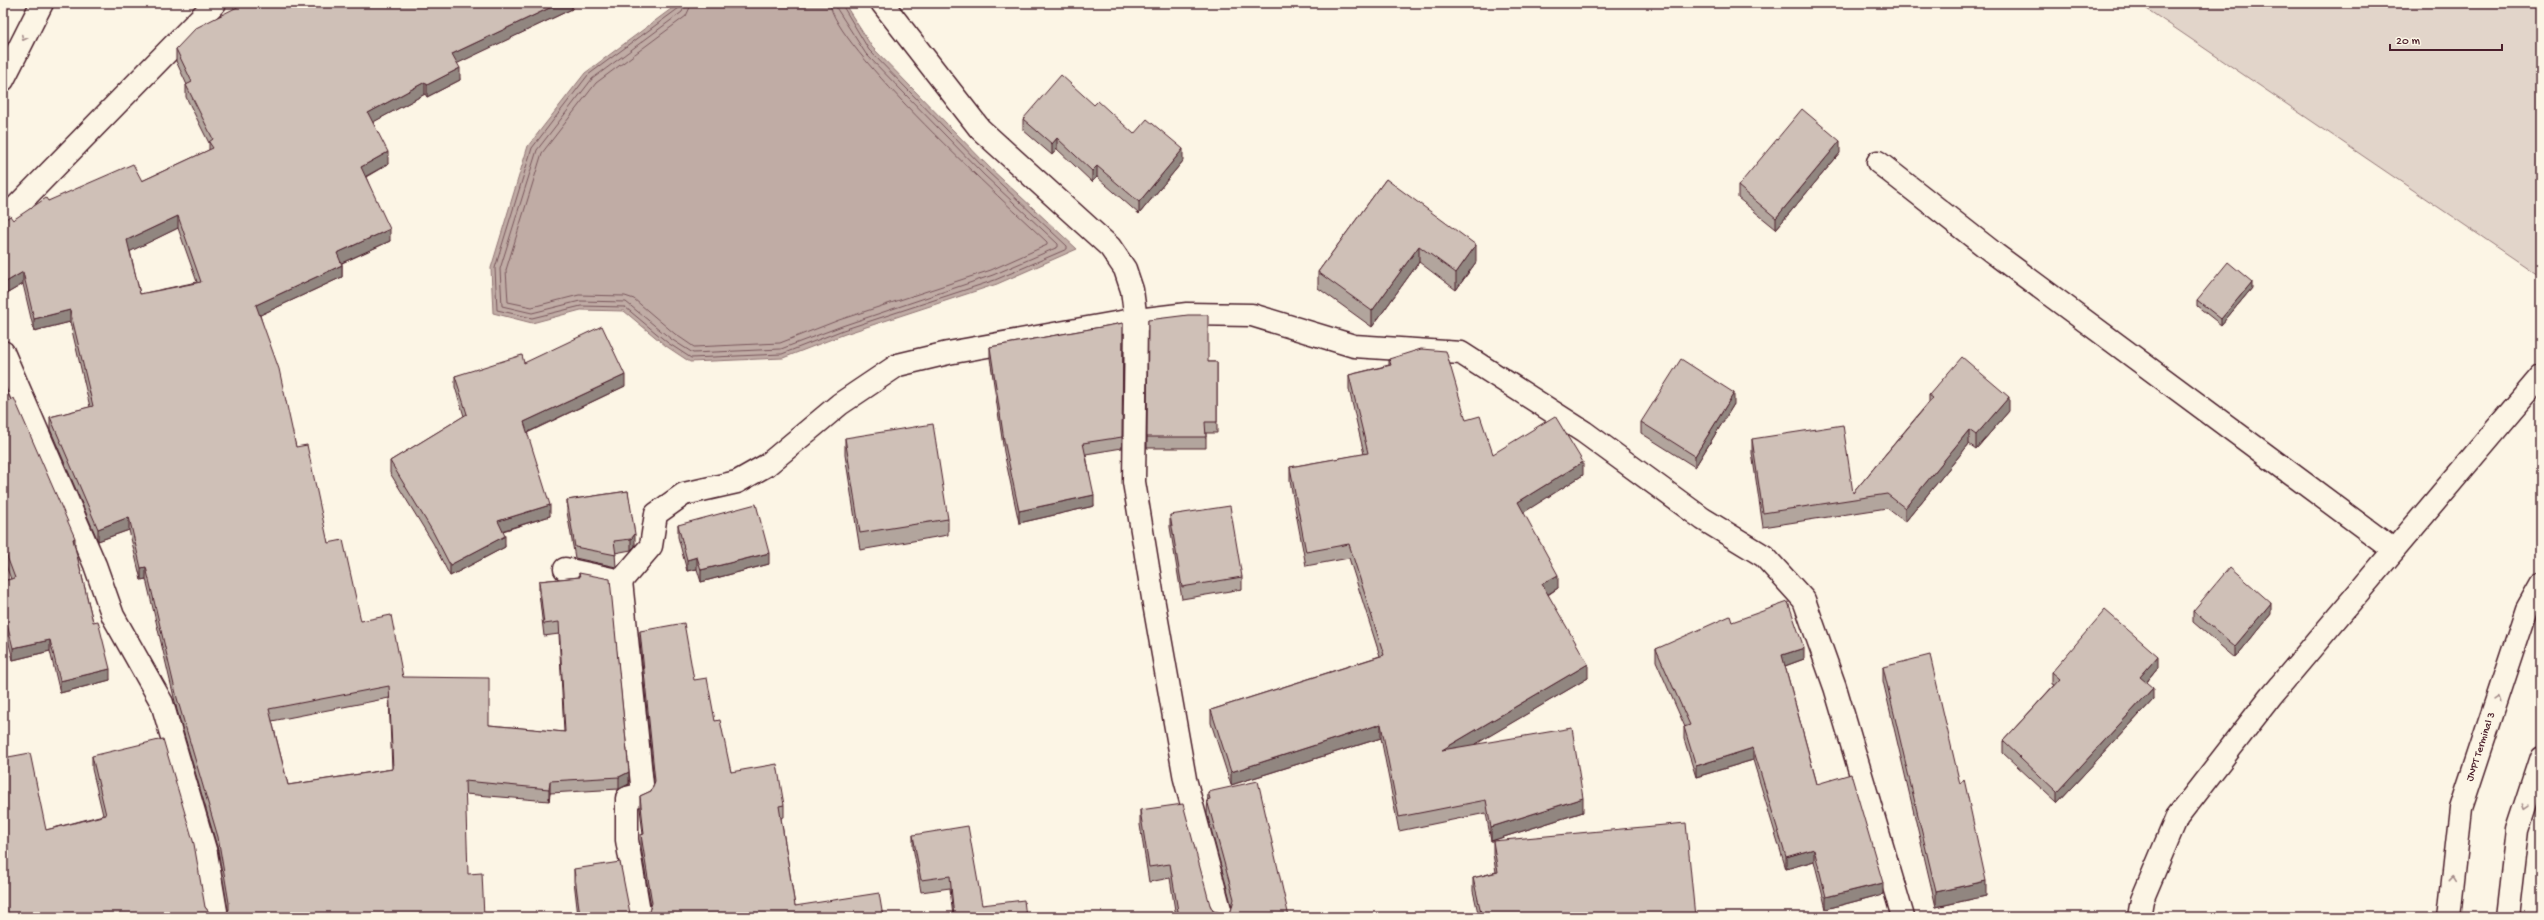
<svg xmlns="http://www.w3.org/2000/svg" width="2544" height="920" viewBox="0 0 2544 920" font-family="'Gochi Hand',sans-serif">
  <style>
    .green { fill: #e2d5ca; stroke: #967a7a }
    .water { fill: #c0aca5; stroke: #917474 }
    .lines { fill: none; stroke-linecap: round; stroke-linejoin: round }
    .shore { stroke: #79575c; stroke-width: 1 }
    .street-casing { stroke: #4a1f2b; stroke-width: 25 }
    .primary-casing { stroke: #4a1f2b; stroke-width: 25 }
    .street { stroke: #fcf5e5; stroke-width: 22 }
    .primary { stroke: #fcf5e5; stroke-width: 22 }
    .wall { fill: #b2a59d; stroke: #4a1f2b; fill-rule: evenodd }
    .shaded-wall { fill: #918680; stroke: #4a1f2b }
    .building { fill: #cfc0b7; stroke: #4a1f2b; fill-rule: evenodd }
    .oneway { stroke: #a38a88 }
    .labels { text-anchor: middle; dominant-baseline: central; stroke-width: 4; stroke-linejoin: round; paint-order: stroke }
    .street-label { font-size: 11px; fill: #4a1f2b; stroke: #fcf5e5 }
  </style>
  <rect width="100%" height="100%" fill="#fcf5e5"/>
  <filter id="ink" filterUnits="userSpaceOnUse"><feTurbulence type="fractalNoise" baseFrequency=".025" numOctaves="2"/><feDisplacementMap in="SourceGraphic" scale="8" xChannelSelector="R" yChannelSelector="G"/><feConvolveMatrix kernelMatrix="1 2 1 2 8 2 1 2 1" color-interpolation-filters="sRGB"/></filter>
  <g filter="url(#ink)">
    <path class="green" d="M2138 3H2541V277Z"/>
    <path class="water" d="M679 3H844L872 47 990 168 1077 249 997 284 845 334 783 358 690 362 666 346 624 311 581 310 532 323 493 313 491 268 528 146 585 73Z"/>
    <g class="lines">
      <g class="shore">
        <path d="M681 3 679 8 588 75 532 148 495 268 497 310 532 318 581 306 625 307 668 343 691 358 782 354 843 330 995 280 1067 249V246L987 171 869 50 841 3"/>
        <path d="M686 3 682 12 592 79 537 150 500 269 502 306 532 313 580 301 626 302 671 339 693 353 781 349 842 326 993 275 1058 247V244L984 175 866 54 837 9 836 3"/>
        <path d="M692 3 686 16 596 83 542 153 506 270 508 302 532 307 579 295 625 296 634 299 675 334 694 347 780 343 839 320 991 270 1047 245V242C1010 207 831 44 830 3"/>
      </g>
      <g class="street-casing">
        <g id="street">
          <path d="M882 3 980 129 1110 247 1125 269 1132 290 1136 320 1134 482 1153 598 1185 779 1222 917"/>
          <path d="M1878 162 1995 254 2394 550"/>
          <path d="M3 216 12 211 215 3"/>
          <path d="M3 352 95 565 113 616 162 703 206 853 217 917"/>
          <path d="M565 569 621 581 651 546 656 514 684 494 737 482 767 465 840 404 898 365 948 353 1121 322 1187 314 1252 315 1354 346 1461 353 1584 432 1703 519 1764 556 1804 600 1835 687 1903 917"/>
          <path d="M621 581 643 794 627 798V840L640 917"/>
          <path d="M2139 917 2142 900 2177 817 2271 696 2541 376"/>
        </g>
      </g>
      <g class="primary-casing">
        <g id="primary">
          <path d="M3 80 42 3"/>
          <path id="s1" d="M2449 917 2461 808 2527 609 2541 584"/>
          <path d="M2507 917 2517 830 2541 757"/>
        </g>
      </g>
      <use href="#street" class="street"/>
      <use href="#primary" class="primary"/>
    </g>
    <g class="wall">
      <path d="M572 3V9L457 63 460 80 427 97 425 94 373 122 388 164 366 177 390 241 342 263V277L260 315 296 447 328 543 361 621 403 677 489 725 564 732 559 634 544 636 539 593V581L579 577V573L629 784 619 789 550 793 549 801 465 794 228 910 218 850 177 710 146 579 141 580 129 530 98 541 50 429V417L90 407 70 322 34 331 23 284 6 294 3 289V221L13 220 48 201 142 181 209 150V143L186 97V85H187L176 61V49ZM178 228 197 282 140 294 130 251ZM389 698 392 769 288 785 272 721Z"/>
      <path d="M1094 105 1134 134 1183 161 1139 214 1097 177 1092 182 1057 149 1052 155 1023 130V119Z"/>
      <path d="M1840 153 1776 229 1738 198V186Z"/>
      <path d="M1386 179 1476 262 1456 290 1419 262 1372 327 1318 288V272Z"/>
      <path d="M2252 288 2221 325 2197 306V300Z"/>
      <path d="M1148 320 1208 362H1217V433H1206V448H1147Z"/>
      <path d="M1123 323 1122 448 1086 454 1094 506 1019 523 1004 452 990 358V347Z"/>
      <path d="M1389 359 1466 420 1493 454 1583 475 1523 512 1558 588 1548 595 1588 678 1475 744 1583 812 1491 841 1486 813 1399 831 1381 738 1231 785 1211 723V710L1380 656 1349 558 1306 566 1290 481V467L1364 454 1349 389V375L1389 365Z"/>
      <path d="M524 363 625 386 527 433 550 516 503 531 505 547 450 576 433 543 390 473V461L464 416 455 387V376Z"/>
      <path d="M1929 395 2009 411 1976 449 1969 444 1905 522 1887 508 1763 527 1752 453V439L1853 493 1929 402Z"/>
      <path d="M3 404 75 547 93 622 110 680 60 693 50 651 13 660 3 619V581L11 579 3 558Z"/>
      <path d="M1734 404 1695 467 1641 433V422Z"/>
      <path d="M845 438 948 519V535L860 550 845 455Z"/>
      <path d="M628 491 635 546 631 550 615 553 616 567 575 558 567 512V500Z"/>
      <path d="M1170 515 1242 577V589L1182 599 1170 527Z"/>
      <path d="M678 525 769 564 701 582 697 569 687 571 678 537Z"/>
      <path d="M2193 611 2271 614 2235 658 2193 622Z"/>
      <path d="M1732 622 1804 659 1785 666 1817 784 1883 894 1826 909 1814 861 1786 869 1753 760 1696 777 1684 739V727H1685L1656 661V649Z"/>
      <path d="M640 631 694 680 715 721 731 772 784 805V817L781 818 795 906 883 917 648 914 651 907 641 847V835H643L640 808V796L651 791 654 783 640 643Z"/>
      <path d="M1883 667 1986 896 1936 907 1883 681Z"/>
      <path d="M2158 667 2146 682 2153 700 2057 803 2003 753V741L2054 685 2052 684V672Z"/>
      <path d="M92 756 205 907 212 916 3 917 46 830 103 815 92 769Z"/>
      <path d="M1208 792 1289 917H1176L1170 878 1149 882 1140 825V810L1210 905 1213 911 1225 914 1231 911 1232 907 1207 814Z"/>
      <path d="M913 835 982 905 1026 917H953L950 888 921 892 913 847Z"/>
      <path d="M1493 841 1695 917H1479L1473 891V878L1496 872 1493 854Z"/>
      <path d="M574 869 630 913 578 916 574 881Z"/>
    </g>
    <g class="shaded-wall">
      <path d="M560 3H572V9L452 66V54Z"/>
      <path d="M460 68V80L427 97V85Z"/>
      <path d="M425 82V94L368 125V113Z"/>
      <path d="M1057 138V149L1052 155V144Z"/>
      <path d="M1840 141V153L1776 229V218Z"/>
      <path d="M1183 149V161L1139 214V202Z"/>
      <path d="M388 152V164L361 179V167Z"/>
      <path d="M1097 166V177L1092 182V171Z"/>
      <path d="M178 216V228L127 253V240Z"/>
      <path d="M390 229V241L337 265V253Z"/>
      <path d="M1476 245V262L1456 290V273Z"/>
      <path d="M1419 246V262L1372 327V311Z"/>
      <path d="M342 265V277L256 317V305Z"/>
      <path d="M23 272V284L6 294V282Z"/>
      <path d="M2252 282V288L2221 325V319Z"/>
      <path d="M70 310V322L34 331V319Z"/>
      <path d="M625 375V386L524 434V422Z"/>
      <path d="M1734 393V404L1695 467V456Z"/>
      <path d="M2009 397V411L1976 449V435Z"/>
      <path d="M1969 430V444L1905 522V508Z"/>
      <path d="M1583 462V475L1518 516V502Z"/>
      <path d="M1094 495V506L1019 523V511Z"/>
      <path d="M550 505V516L498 532V521Z"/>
      <path d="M129 517V530L98 541V529Z"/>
      <path d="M635 534V546L631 550V539Z"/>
      <path d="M505 536V547L450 576V565Z"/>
      <path d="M75 538V550L73 539Z"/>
      <path d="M769 553V564L701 582V570Z"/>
      <path d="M697 557V569L687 571V560Z"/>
      <path d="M146 567V579L141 580V568Z"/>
      <path d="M1558 575V588L1542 598V584Z"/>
      <path d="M2271 603V614L2235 658V646Z"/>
      <path d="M50 640V651L13 660V648Z"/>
      <path d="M1804 648V659L1782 667V655Z"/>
      <path d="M2158 656V667L2140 689V677Z"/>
      <path d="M1588 664V678L1442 764V750Z"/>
      <path d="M110 669V680L60 693V681Z"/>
      <path d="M2153 688V700L2057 803V792Z"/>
      <path d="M1381 724V738L1231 785V772Z"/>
      <path d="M1753 748V760L1696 777V766Z"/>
      <path d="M629 772V784L619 789V777Z"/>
      <path d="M550 781V793L549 801V789Z"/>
      <path d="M1583 798V812L1491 841V827Z"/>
      <path d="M1814 849V861L1786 869V857Z"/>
      <path d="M1986 881V896L1936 907V892Z"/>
      <path d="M1883 883V894L1826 909V897Z"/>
    </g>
    <g class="building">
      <path d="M245 3H560L452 54 460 68 427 85 425 82 368 113 388 152 361 167 390 229 337 253 342 265 256 305 279 369 296 447 307 445 328 543 343 540 361 621 391 615 403 677 489 678V725L565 732 559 622 544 624 539 581 580 577 579 573 610 579 629 772 619 777 550 781 549 789 465 781 468 874 482 873 484 917H220L229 910V903L218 837 177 698 146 567 141 568 129 517 98 529 50 417 93 406 70 310 34 319 23 272 6 282 3 277V221L10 216 13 220 46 198 48 201 133 164 142 181 213 148 209 142 213 139 186 85 192 82 176 49 196 28ZM178 216 201 282 140 294 127 240ZM389 686 393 769 288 785 269 709Z"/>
      <path d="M1061 75 1094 105 1098 101 1134 134 1147 119 1183 149 1139 202 1097 166 1092 171 1057 138 1052 144 1023 119Z"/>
      <path d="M1802 109 1840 141 1776 218 1738 186Z"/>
      <path d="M1386 179 1476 245 1456 273 1419 246 1372 311 1318 272Z"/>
      <path d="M2228 262 2252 282 2221 319 2197 300Z"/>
      <path d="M1188 315H1208V362H1217V422H1205L1206 437H1147L1148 320Z"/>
      <path d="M1123 323 1122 437 1083 443 1094 495 1019 511 1004 440 990 347Z"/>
      <path d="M602 326 625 375 524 422 550 505 498 521 505 536 450 565 433 532 390 461 467 414 455 376 522 355 524 363Z"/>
      <path d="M1421 349 1446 351 1466 420 1480 416 1493 454 1555 416 1583 462 1518 502 1558 575 1542 584 1588 664 1442 750 1572 728 1583 798 1491 827 1486 800 1399 817 1381 724 1231 772 1211 710 1384 655 1349 544 1306 552 1290 467 1368 453 1349 375 1391 365 1389 359Z"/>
      <path d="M1962 357 2009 397 1976 435 1969 430 1905 508 1887 494 1763 513 1752 439 1843 425 1853 493 1933 398 1929 395Z"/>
      <path d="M1681 359 1734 393 1695 456 1641 422Z"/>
      <path d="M14 398 75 538 73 539 93 622 98 621 110 669 60 681 50 640 13 648 3 608V581L15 578 3 546V509L5 508 3 503V404Z"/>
      <path d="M933 424 948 519 860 533 845 438Z"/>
      <path d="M628 491 635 534 631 539 614 541 616 555 575 547 567 500Z"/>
      <path d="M756 504 769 553 701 570 697 557 687 560 678 525Z"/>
      <path d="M1230 506 1242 577 1182 587 1170 515Z"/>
      <path d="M2230 567 2271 603 2235 646 2193 611Z"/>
      <path d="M1788 602 1804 648 1782 655 1817 784 1851 774 1883 883 1826 897 1814 849 1786 857 1753 748 1696 766 1684 727 1690 725 1656 649 1730 616 1732 622Z"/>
      <path d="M2105 610 2158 656 2140 677 2153 688 2057 792 2003 741 2060 679 2052 672Z"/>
      <path d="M684 623 694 680 707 678 715 721 720 720 731 772 777 764 784 805 779 806 795 906 879 893 883 917H643L648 914 652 903 641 835 644 834 640 796 651 791 655 781 640 631Z"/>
      <path d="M1930 655 1960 784 1964 779 1986 881 1936 892 1883 667Z"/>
      <path d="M163 739 194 844 205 907 212 916 218 917H3V758L30 753 46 830 106 815 92 756Z"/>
      <path d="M1258 781 1289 917H1179L1170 864 1149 867 1140 810 1183 804 1210 905 1213 911 1225 914 1231 911 1234 899 1207 800 1210 799 1208 792Z"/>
      <path d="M1686 823 1695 917H1482L1473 878 1498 872 1493 841Z"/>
      <path d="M968 826 982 905 1024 900 1026 917H954L950 876 921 880 913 835Z"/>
      <path d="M620 862 630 913 641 917H574L580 916 574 869Z"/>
    </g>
    <defs><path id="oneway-chevron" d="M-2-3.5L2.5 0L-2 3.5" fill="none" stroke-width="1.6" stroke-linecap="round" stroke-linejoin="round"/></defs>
    <g class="oneway">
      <use href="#oneway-chevron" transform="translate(24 38) rotate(117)"/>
      <use href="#oneway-chevron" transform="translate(2498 699) rotate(-72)"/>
      <use href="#oneway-chevron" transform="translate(2525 807) rotate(108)"/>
      <use href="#oneway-chevron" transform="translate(2453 878) rotate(-84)"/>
    </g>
  </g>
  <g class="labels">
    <g class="street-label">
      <text stroke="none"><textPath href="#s1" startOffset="174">JNPT Terminal 3</textPath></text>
    </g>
  </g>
  <rect width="2544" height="920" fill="none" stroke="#fcf5e5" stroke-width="16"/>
  <rect x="8" y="8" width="2528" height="904" fill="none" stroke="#4a1f2b" stroke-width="1.5" filter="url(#ink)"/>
  <path d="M2390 44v6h112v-6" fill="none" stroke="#4a1f2b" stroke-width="2"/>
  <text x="2396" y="44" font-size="12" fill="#4a1f2b" stroke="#fcf5e5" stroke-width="3" paint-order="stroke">20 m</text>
</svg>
